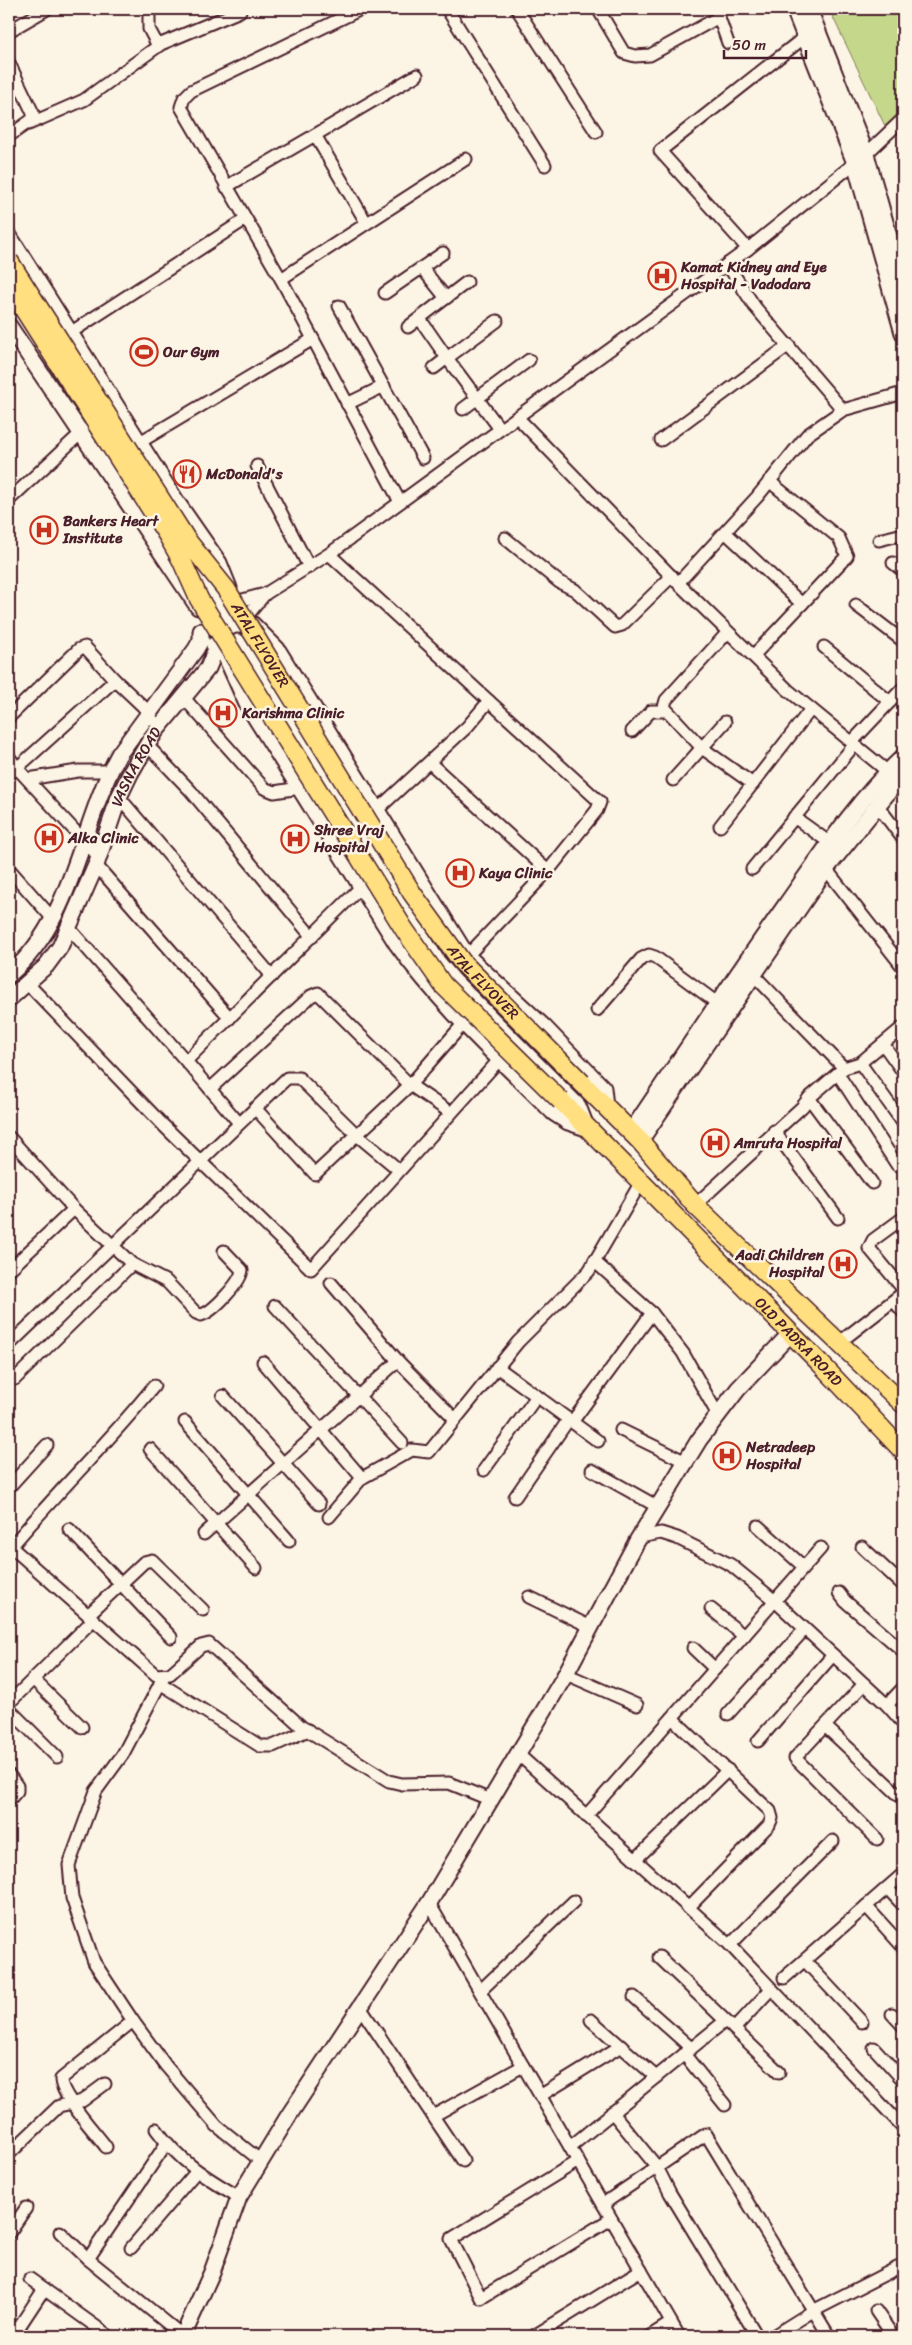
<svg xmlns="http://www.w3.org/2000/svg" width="912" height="2345" viewBox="0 0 912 2345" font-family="Sriracha,sans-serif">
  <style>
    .green { fill: #c4d78b; stroke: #877b5b }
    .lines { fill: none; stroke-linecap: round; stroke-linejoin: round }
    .street-casing { stroke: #4a1f2b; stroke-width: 15 }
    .secondary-casing { stroke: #4a1f2b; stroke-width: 19 }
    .primary-casing { stroke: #4a1f2b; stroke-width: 21 }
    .street { stroke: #fcf5e5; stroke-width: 11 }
    .secondary { stroke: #fcf5e5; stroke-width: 15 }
    .primary { stroke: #ffdf80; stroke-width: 18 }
    .primary-bridge-casing { stroke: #4a1f2b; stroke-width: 21; stroke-linecap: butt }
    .primary-bridge { stroke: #ffdf80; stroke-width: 18 }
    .labels { text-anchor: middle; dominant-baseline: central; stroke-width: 5; stroke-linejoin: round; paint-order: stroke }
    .poi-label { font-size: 15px; font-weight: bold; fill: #4a1f2b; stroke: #fcf5e5; text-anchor: start }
    .street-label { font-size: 15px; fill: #4a1f2b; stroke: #fcf5e5 }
  </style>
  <rect width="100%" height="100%" fill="#fcf5e5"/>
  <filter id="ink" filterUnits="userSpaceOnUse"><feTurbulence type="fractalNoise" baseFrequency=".02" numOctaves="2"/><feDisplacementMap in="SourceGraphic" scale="10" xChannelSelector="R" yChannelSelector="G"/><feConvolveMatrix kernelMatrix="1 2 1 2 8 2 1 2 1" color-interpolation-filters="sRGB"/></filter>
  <g filter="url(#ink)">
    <path class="green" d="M829 9H903V111L886 128Z"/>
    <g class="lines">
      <g class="street-casing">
        <g id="street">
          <path d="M149 9V29L158 46"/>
          <path d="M361 9 191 91 184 98 181 107 281 279 400 502"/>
          <path d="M447 9 545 165"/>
          <path d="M517 9 596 132"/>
          <path d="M598 9 624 53 635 56 650 55 719 17"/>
          <path d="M716 9 728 43"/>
          <path d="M9 31 47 9"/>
          <path d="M9 63 33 113V119L9 136"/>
          <path d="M29 124 84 100 161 44 240 11 239 9"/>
          <path d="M315 135 417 75"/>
          <path d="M226 187 315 135 366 222"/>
          <path d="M748 249 660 151 806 36"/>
          <path d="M422 268 446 298"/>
          <path d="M281 279 466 159"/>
          <path d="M385 293 443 253"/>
          <path d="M339 306 423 458"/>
          <path d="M420 319 447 358 434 368"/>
          <path d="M497 321 447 358 500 429"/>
          <path d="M408 327 467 282"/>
          <path d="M70 333 246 219"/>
          <path d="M347 404 384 386"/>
          <path d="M463 409 529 360"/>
          <path d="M843 410 903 393"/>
          <path d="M517 417 678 583 788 690 893 776"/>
          <path d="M661 440 789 345"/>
          <path d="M140 442 313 339"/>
          <path d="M257 466 309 567"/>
          <path d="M9 500 80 434 101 420"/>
          <path d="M725 532 802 604"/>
          <path d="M505 538 559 582 575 590 615 627 622 625 672 576"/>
          <path d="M879 540 903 534"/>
          <path d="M329 554 489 701 467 727 376 811"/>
          <path d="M893 563 903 571"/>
          <path d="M678 583 757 497 807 435 843 410 755 307 727 264"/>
          <path d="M235 602 265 594 329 554 748 249 866 154 903 119"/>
          <path d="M856 605 903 641"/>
          <path d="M247 616 265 594"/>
          <path d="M728 632 666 700 664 707 702 748 753 784"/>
          <path d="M824 647 890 702"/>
          <path d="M753 656 847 556 839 538 769 481"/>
          <path d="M184 698 264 788 274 792 300 788"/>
          <path d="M489 701 600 802 597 810 548 871"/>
          <path d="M9 717 79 649 85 647 115 680 150 713 152 719"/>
          <path d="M632 731 651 711H666"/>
          <path d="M852 742 903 688"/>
          <path d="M147 745 190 790 312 937"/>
          <path d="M9 757 17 768 115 680"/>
          <path d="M430 763 548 871 467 956"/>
          <path d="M9 774 17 768 99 857"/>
          <path d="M28 779 78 771H110"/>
          <path d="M673 780 725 722"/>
          <path d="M119 797 272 976"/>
          <path d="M878 806 903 839"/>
          <path d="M794 817 830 843"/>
          <path d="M720 826 811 709"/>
          <path d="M96 865 230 1018"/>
          <path d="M9 869 54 920"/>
          <path d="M752 869 855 744"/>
          <path d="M826 869 903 967"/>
          <path d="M69 928 186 1061 362 886"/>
          <path d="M748 969 844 1068"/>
          <path d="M28 984 164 1126 311 1269 500 1059"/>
          <path d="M597 1010 641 959 649 955 655 957 717 1003"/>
          <path d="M883 1044 903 1072"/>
          <path d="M186 1061 239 1123"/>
          <path d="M860 1063 903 1123"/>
          <path d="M838 1074 897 1165"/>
          <path d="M210 1089 311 996 318 993 410 1085 451 1113"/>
          <path d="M809 1098 872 1183"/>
          <path d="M255 1108 315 1174 410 1085 464 1023"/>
          <path d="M774 1131 838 1218"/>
          <path d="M9 1137 74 1209 132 1264 15 1379H9"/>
          <path d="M695 1205 802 1107 809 1098 844 1068 860 1063 903 1027"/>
          <path d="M903 1218 873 1240 869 1248 903 1289"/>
          <path d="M594 1261 652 1313 683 1353 718 1415"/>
          <path d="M132 1264 167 1282 196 1313 201 1315C213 1312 241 1282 242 1270L224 1251"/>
          <path d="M9 1270 74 1209"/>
          <path d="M331 1283 398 1361"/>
          <path d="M894 1301 903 1312"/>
          <path d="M275 1306 402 1443"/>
          <path d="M840 1342 903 1293"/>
          <path d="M9 1345 287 1078H299L357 1135 399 1170"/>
          <path d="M263 1362 362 1478"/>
          <path d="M497 1367 598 1441"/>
          <path d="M223 1396 319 1504"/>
          <path d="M185 1422 289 1541"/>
          <path d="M572 1422 652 1313"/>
          <path d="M621 1430 686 1462"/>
          <path d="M150 1449 256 1568"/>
          <path d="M484 1470 537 1396"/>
          <path d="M592 1470 658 1507"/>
          <path d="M9 1487 47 1445"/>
          <path d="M515 1497 569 1419"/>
          <path d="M329 1517 362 1478 412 1450 429 1452 518 1342 589 1271 641 1182"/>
          <path d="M758 1526 804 1567"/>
          <path d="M69 1529 171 1637"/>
          <path d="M204 1534 398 1361 455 1419"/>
          <path d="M640 1537 661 1533 677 1538 731 1565 775 1601 887 1705 903 1688"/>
          <path d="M9 1545 156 1675 170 1674 201 1646 209 1644 302 1727 389 1781 402 1784 449 1783 491 1800"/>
          <path d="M11 1547C57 1492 109 1442 154 1386"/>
          <path d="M862 1547 903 1585"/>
          <path d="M839 1593 845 1601 903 1651"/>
          <path d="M529 1597 591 1627"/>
          <path d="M711 1609 744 1636"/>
          <path d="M88 1615 144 1562 152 1560 203 1610"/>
          <path d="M693 1648 715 1669"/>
          <path d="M566 1674 637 1705"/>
          <path d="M164 1676 123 1754 96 1791 69 1865 72 1898 94 1962 133 2021 166 2066 217 2126 261 2161"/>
          <path d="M33 1679 82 1727"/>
          <path d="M160 1683 260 1746H273L308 1730"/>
          <path d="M864 1684 795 1758 877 1839"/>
          <path d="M9 1703 93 1620"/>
          <path d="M887 1705 903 1723"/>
          <path d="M9 1709 57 1757"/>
          <path d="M728 1714 805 1629"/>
          <path d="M672 1718 770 1811 772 1818 769 1825 688 1908"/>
          <path d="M826 1727 903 1799"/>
          <path d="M758 1741 833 1655"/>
          <path d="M518 1754 730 1945 903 2127"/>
          <path d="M9 1775 17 1786V1791L9 1800"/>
          <path d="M586 1816 821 1548"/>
          <path d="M635 1860 728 1770"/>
          <path d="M887 1888 903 1905"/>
          <path d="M429 1903 679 2336"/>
          <path d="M866 1906 903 1947"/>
          <path d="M730 1945 833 1841"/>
          <path d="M659 1957 779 2072"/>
          <path d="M805 1961 862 2022"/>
          <path d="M784 1978 903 1874"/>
          <path d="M480 1991 574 1901"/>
          <path d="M634 1997 691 2048"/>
          <path d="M360 2007 463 2161"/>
          <path d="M892 2014 903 2026"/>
          <path d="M591 2020 656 2077"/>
          <path d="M734 2029 771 1989"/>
          <path d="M874 2048 903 2080"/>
          <path d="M684 2054 725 2105"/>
          <path d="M540 2096 621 2046"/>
          <path d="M612 2112 657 2167 670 2193 757 2336"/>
          <path d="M433 2116 523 2066"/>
          <path d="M156 2129C179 2161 205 2177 239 2197"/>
          <path d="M106 2147C96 2133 60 2095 61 2079L133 2021"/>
          <path d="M570 2147 725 2021"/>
          <path d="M9 2154 59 2106 82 2101 105 2084"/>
          <path d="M578 2161 451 2239 481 2298 611 2219"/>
          <path d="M603 2204 706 2134 829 2336"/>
          <path d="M60 2232 88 2259 183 2336"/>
          <path d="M9 2233 26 2208"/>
          <path d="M131 2248 196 2172"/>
          <path d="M88 2259 166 2144"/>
          <path d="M30 2279 109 2336"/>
          <path d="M876 2311 893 2336"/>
          <path d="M9 2325 26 2336"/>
          <path d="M17 2330 44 2289"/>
          <path d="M534 2336 641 2270"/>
          <path d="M650 2336 671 2323"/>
          <path d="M773 2336 813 2311 903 2265"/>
        </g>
      </g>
      <g class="secondary-casing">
        <g id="secondary">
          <path d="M794 9 855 163 903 333"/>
          <path d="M809 9 866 154 903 286"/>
          <path d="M9 236 178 504 219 563 229 588"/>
          <path d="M9 326 198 607"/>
          <path d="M252 624 277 649 467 956 544 1027 603 1088 605 1106"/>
          <path d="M238 642 437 961 454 981 578 1106 585 1124"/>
          <path d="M221 646 247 704 397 944C442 1007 500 1059 554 1113L568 1122 586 1128"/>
          <path d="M9 975C75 918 79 827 119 754L196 649 201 640V631"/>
          <path id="s1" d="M9 999 46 966 60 947 96 865 119 797 131 772 155 732 208 668 216 649 214 645"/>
          <path d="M631 1132C682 1056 733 980 785 906 822 854 857 800 903 757"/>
          <path d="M640 1141 826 869 903 774"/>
          <path d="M183 2336 212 2272 239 2197 289 2115 429 1903 564 1677 637 1541 699 1440 738 1389 791 1333"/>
        </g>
      </g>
      <g class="primary-casing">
        <g id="primary">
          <path d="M582 1083 640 1141 695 1205 903 1404"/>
          <path id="s2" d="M561 1101 820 1363 903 1451"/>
        </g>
      </g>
      <use href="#street" class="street"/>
      <use href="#secondary" class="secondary"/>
      <use href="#primary" class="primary"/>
      <g class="primary-bridge-casing">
        <g id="primary-bridge">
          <path id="s3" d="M9 261 186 539 226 589 412 893 462 962 582 1083"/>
          <path d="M9 286 168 536 181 559 199 599 404 929 443 985 561 1101"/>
        </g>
      </g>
      <use href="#primary-bridge" class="primary-bridge"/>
    </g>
  </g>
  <defs>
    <g id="hospital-ring" transform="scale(1.4375)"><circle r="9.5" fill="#fcf5e5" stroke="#c8321e" stroke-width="1.5"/><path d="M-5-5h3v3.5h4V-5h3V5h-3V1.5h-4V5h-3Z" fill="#c8321e"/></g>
    <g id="stadium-ring" transform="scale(1.4375)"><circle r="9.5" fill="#fcf5e5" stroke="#c8321e" stroke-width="1.5"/><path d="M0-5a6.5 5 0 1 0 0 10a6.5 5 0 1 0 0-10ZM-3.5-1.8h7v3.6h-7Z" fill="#c8321e"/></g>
    <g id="restaurant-ring" transform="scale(1.4375)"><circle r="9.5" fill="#fcf5e5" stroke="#c8321e" stroke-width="1.5"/><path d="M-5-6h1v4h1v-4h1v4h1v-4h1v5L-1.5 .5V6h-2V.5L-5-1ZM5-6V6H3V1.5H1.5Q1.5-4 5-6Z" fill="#c8321e"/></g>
  </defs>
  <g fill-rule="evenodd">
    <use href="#hospital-ring" x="662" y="276"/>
    <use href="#stadium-ring" x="144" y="352"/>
    <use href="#restaurant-ring" x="187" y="474"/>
    <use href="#hospital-ring" x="44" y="530"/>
    <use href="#hospital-ring" x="223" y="713"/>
    <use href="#hospital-ring" x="49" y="838"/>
    <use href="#hospital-ring" x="295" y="839"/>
    <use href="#hospital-ring" x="460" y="873"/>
    <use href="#hospital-ring" x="715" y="1143"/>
    <use href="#hospital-ring" x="843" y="1264"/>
    <use href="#hospital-ring" x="727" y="1456"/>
  </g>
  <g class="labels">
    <g class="poi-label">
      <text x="681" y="267">Kamat Kidney and Eye<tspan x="681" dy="17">Hospital - Vadodara</tspan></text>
      <text x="163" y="352">Our Gym</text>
      <text x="206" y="474">McDonald's</text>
      <text x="63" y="521">Bankers Heart<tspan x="63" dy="17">Institute</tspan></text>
      <text x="242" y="713">Karishma Clinic</text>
      <text x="314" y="830">Shree Vraj<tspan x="314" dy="17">Hospital</tspan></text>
      <text x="68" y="838">Alka Clinic</text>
      <text x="479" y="873">Kaya Clinic</text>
      <text x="734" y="1143">Amruta Hospital</text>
      <text x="824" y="1255" text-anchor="end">Aadi Children<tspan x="824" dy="17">Hospital</tspan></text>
      <text x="746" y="1447">Netradeep<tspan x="746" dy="17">Hospital</tspan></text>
    </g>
    <g class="street-label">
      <text stroke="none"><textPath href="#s3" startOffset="459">ATAL FLYOVER</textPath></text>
      <text stroke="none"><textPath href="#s1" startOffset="269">VASNA ROAD</textPath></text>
      <text stroke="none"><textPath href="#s3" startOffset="864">ATAL FLYOVER</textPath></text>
      <text stroke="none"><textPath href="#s2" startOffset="338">OLD PADRA ROAD</textPath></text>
    </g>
  </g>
  <rect width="912" height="2345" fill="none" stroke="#fcf5e5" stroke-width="30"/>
  <rect x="15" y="15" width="882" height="2315" fill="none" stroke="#4a1f2b" stroke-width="2" filter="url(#ink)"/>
  <path d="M724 50v8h82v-8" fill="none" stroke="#4a1f2b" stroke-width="2.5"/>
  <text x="732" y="50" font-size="15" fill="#4a1f2b" stroke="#fcf5e5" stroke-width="4" paint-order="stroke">50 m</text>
</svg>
